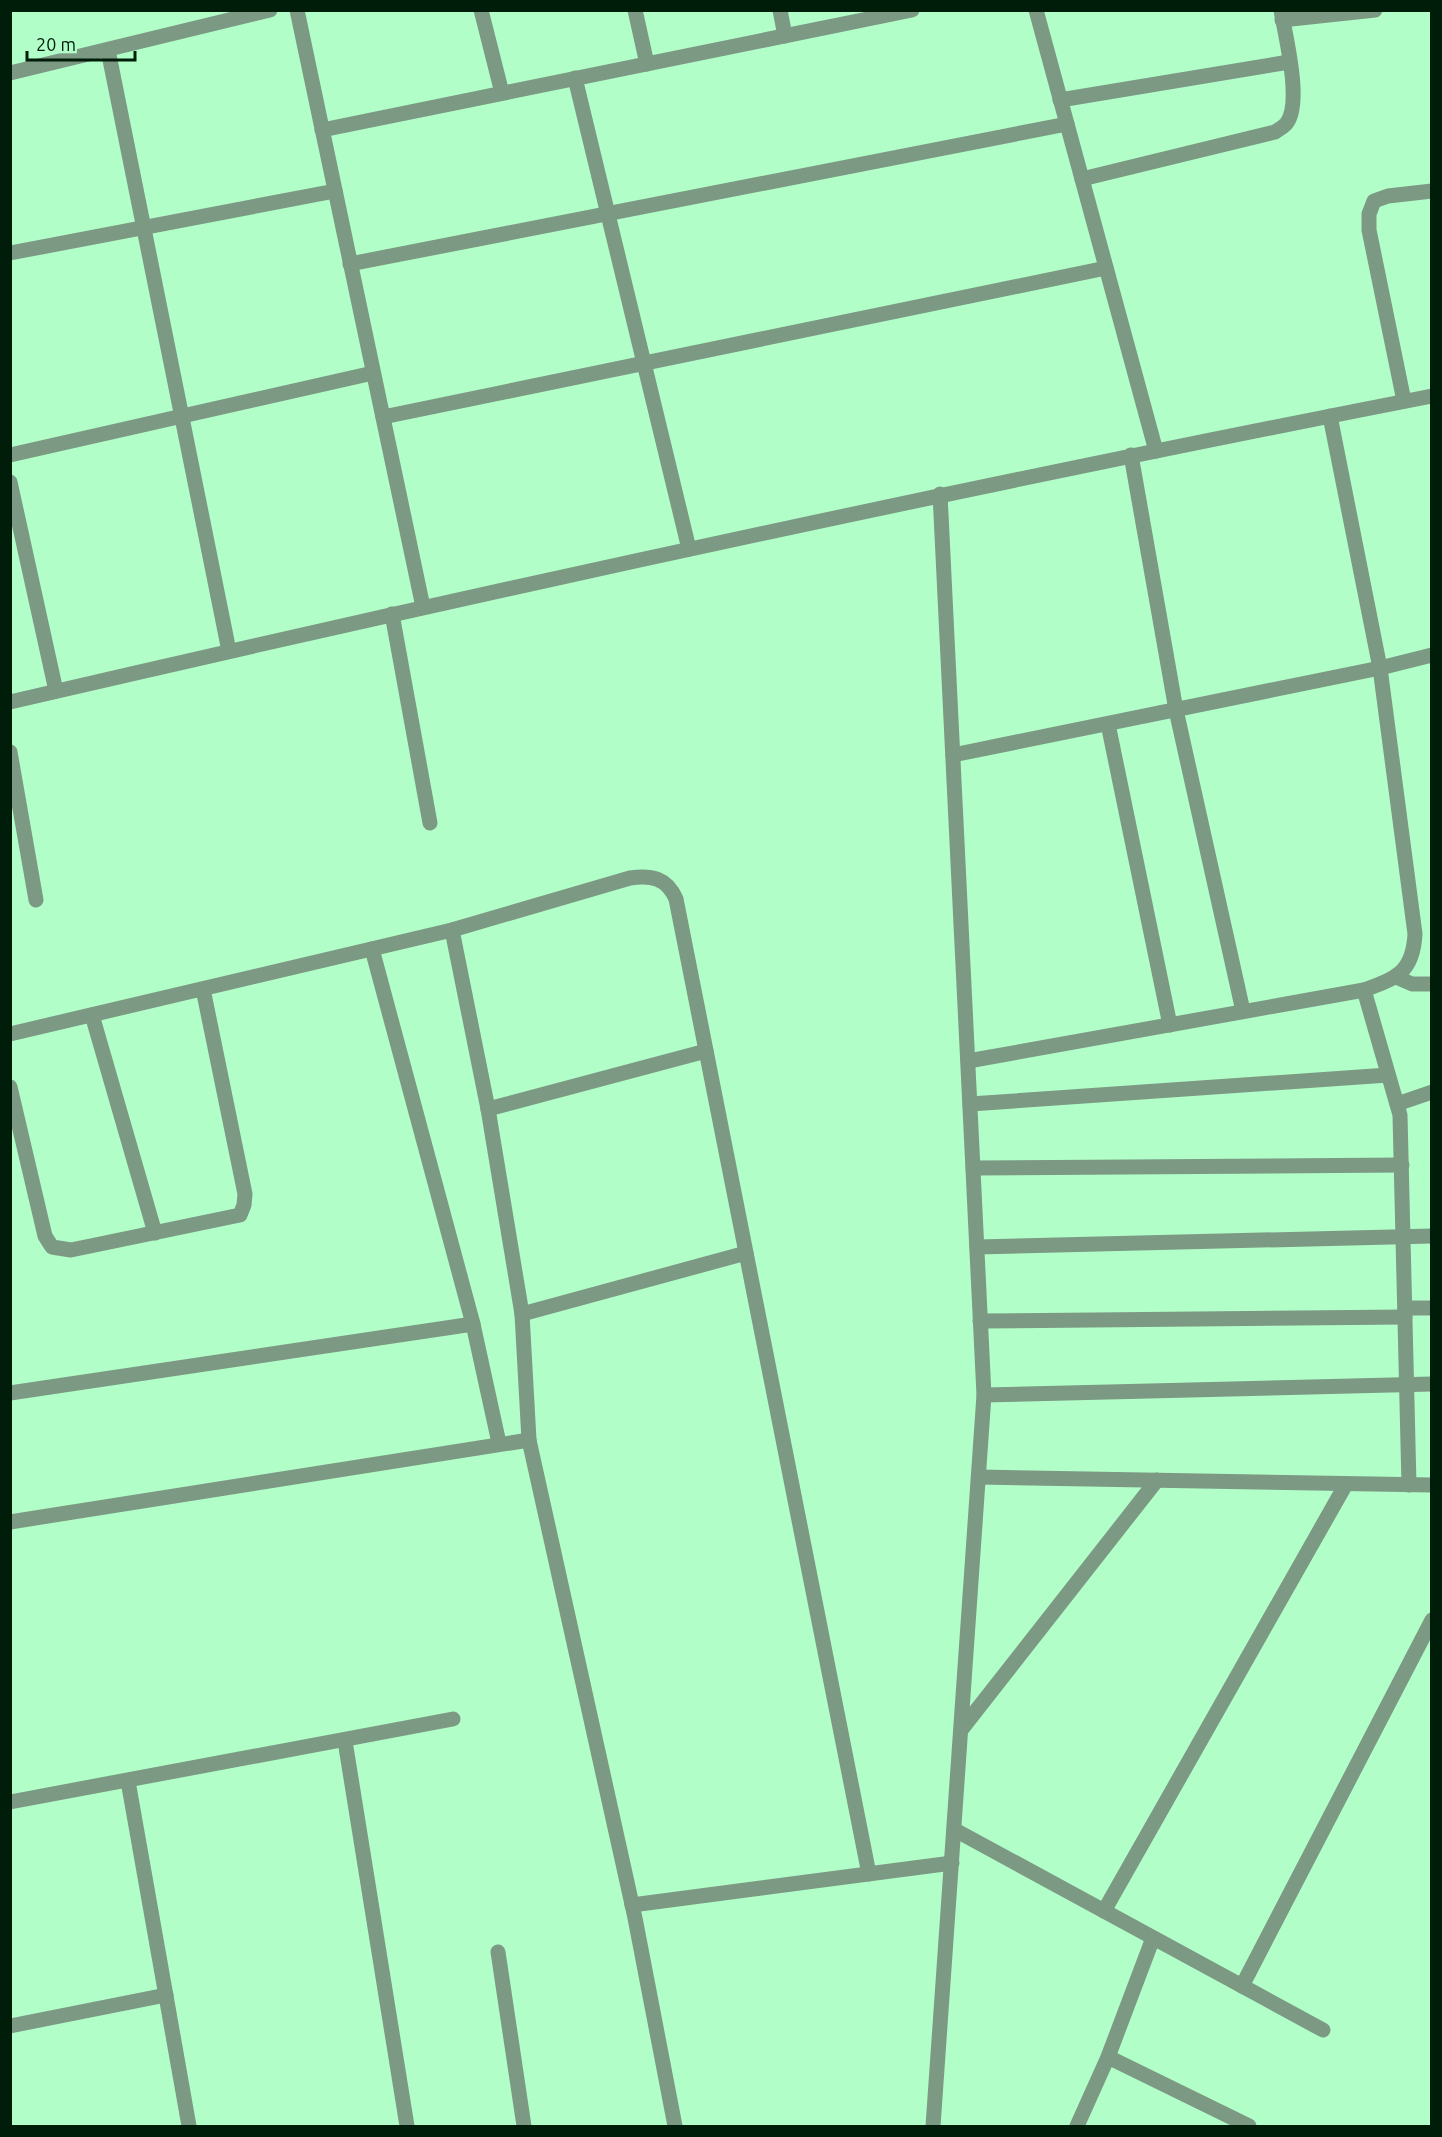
<svg xmlns="http://www.w3.org/2000/svg" width="1442" height="2137" viewBox="0 0 1442 2137" font-family="Ubuntu,sans-serif">
  <style>
    .lines { fill: none; stroke-linecap: round; stroke-linejoin: round }
    .minor { stroke: #7c9983; stroke-width: 15 }
  </style>
  <rect width="100%" height="100%" fill="#b2fec8"/>
  <g class="lines">
    <g class="minor">
      <path d="M297 10 423 607"/>
      <path d="M481 10 502 93"/>
      <path d="M635 10 647 64"/>
      <path d="M780 10 785 36"/>
      <path d="M1036 10 1156 451"/>
      <path d="M1282 20 1375 10"/>
      <path d="M108 50 229 651"/>
      <path d="M10 73 270 10"/>
      <path d="M575 78 689 549"/>
      <path d="M1060 100 1289 62"/>
      <path d="M322 130 912 10"/>
      <path d="M1082 179 1275 132C1278 130 1283 127 1286 124 1303 104 1285 35 1281 10"/>
      <path d="M10 253 335 191"/>
      <path d="M350 264 1067 124"/>
      <path d="M1404 401 1369 230V214L1374 201 1388 196 1432 191"/>
      <path d="M383 417 1106 268"/>
      <path d="M10 455 373 373"/>
      <path d="M1131 455 1176 710 1243 1011"/>
      <path d="M10 482 56 691"/>
      <path d="M392 614 430 823"/>
      <path d="M10 702C483 592 956 489 1432 396"/>
      <path d="M1108 724 1170 1025"/>
      <path d="M10 752 36 900"/>
      <path d="M953 755 1380 668 1432 655"/>
      <path d="M452 930 488 1109 522 1314 529 1440 635 1918 675 2126"/>
      <path d="M372 949 473 1324 499 1443"/>
      <path d="M1396 977 1412 984H1432"/>
      <path d="M1364 990 1400 1115 1409 1485"/>
      <path d="M92 1015 155 1233"/>
      <path d="M10 1034 452 930 630 878C652 875 667 878 676 899L869 1874"/>
      <path d="M968 1061 1364 990C1397 978 1413 972 1415 934L1380 668 1330 416"/>
      <path d="M10 1087 45 1236 52 1247 71 1250 240 1215 244 1205 245 1194 203 989"/>
      <path d="M970 1104 1388 1075"/>
      <path d="M1397 1104 1432 1092"/>
      <path d="M488 1109 706 1051"/>
      <path d="M973 1168 1402 1165"/>
      <path d="M977 1247 1432 1236"/>
      <path d="M1405 1308H1432"/>
      <path d="M522 1314 746 1253"/>
      <path d="M980 1321 1405 1317"/>
      <path d="M10 1393 473 1324"/>
      <path d="M984 1395 1432 1384"/>
      <path d="M979 1477 1432 1485"/>
      <path d="M10 1522 529 1440"/>
      <path d="M961 1730 1157 1480"/>
      <path d="M345 1741 407 2126"/>
      <path d="M128 1781 189 2126"/>
      <path d="M10 1802 453 1719"/>
      <path d="M955 1830 1323 2030"/>
      <path d="M632 1905 952 1863"/>
      <path d="M1104 1911 1346 1484"/>
      <path d="M498 1952 524 2126"/>
      <path d="M1242 1986 1432 1620"/>
      <path d="M10 2026 166 1995"/>
      <path d="M1108 2057 1249 2126"/>
      <path d="M933 2126 984 1395 940 494"/>
      <path d="M1077 2126 1108 2057 1153 1938"/>
    </g>
  </g>
  <rect width="1442" height="2137" fill="none" stroke="#001d0a" stroke-width="24"/>
  <path d="M27 51v9h108v-9" fill="none" stroke="#001d0a" stroke-width="3"/>
  <text x="36" y="51" font-size="18" fill="#001d0a" stroke="#b2fec8" stroke-width="4.5" paint-order="stroke">20 m</text>
</svg>
